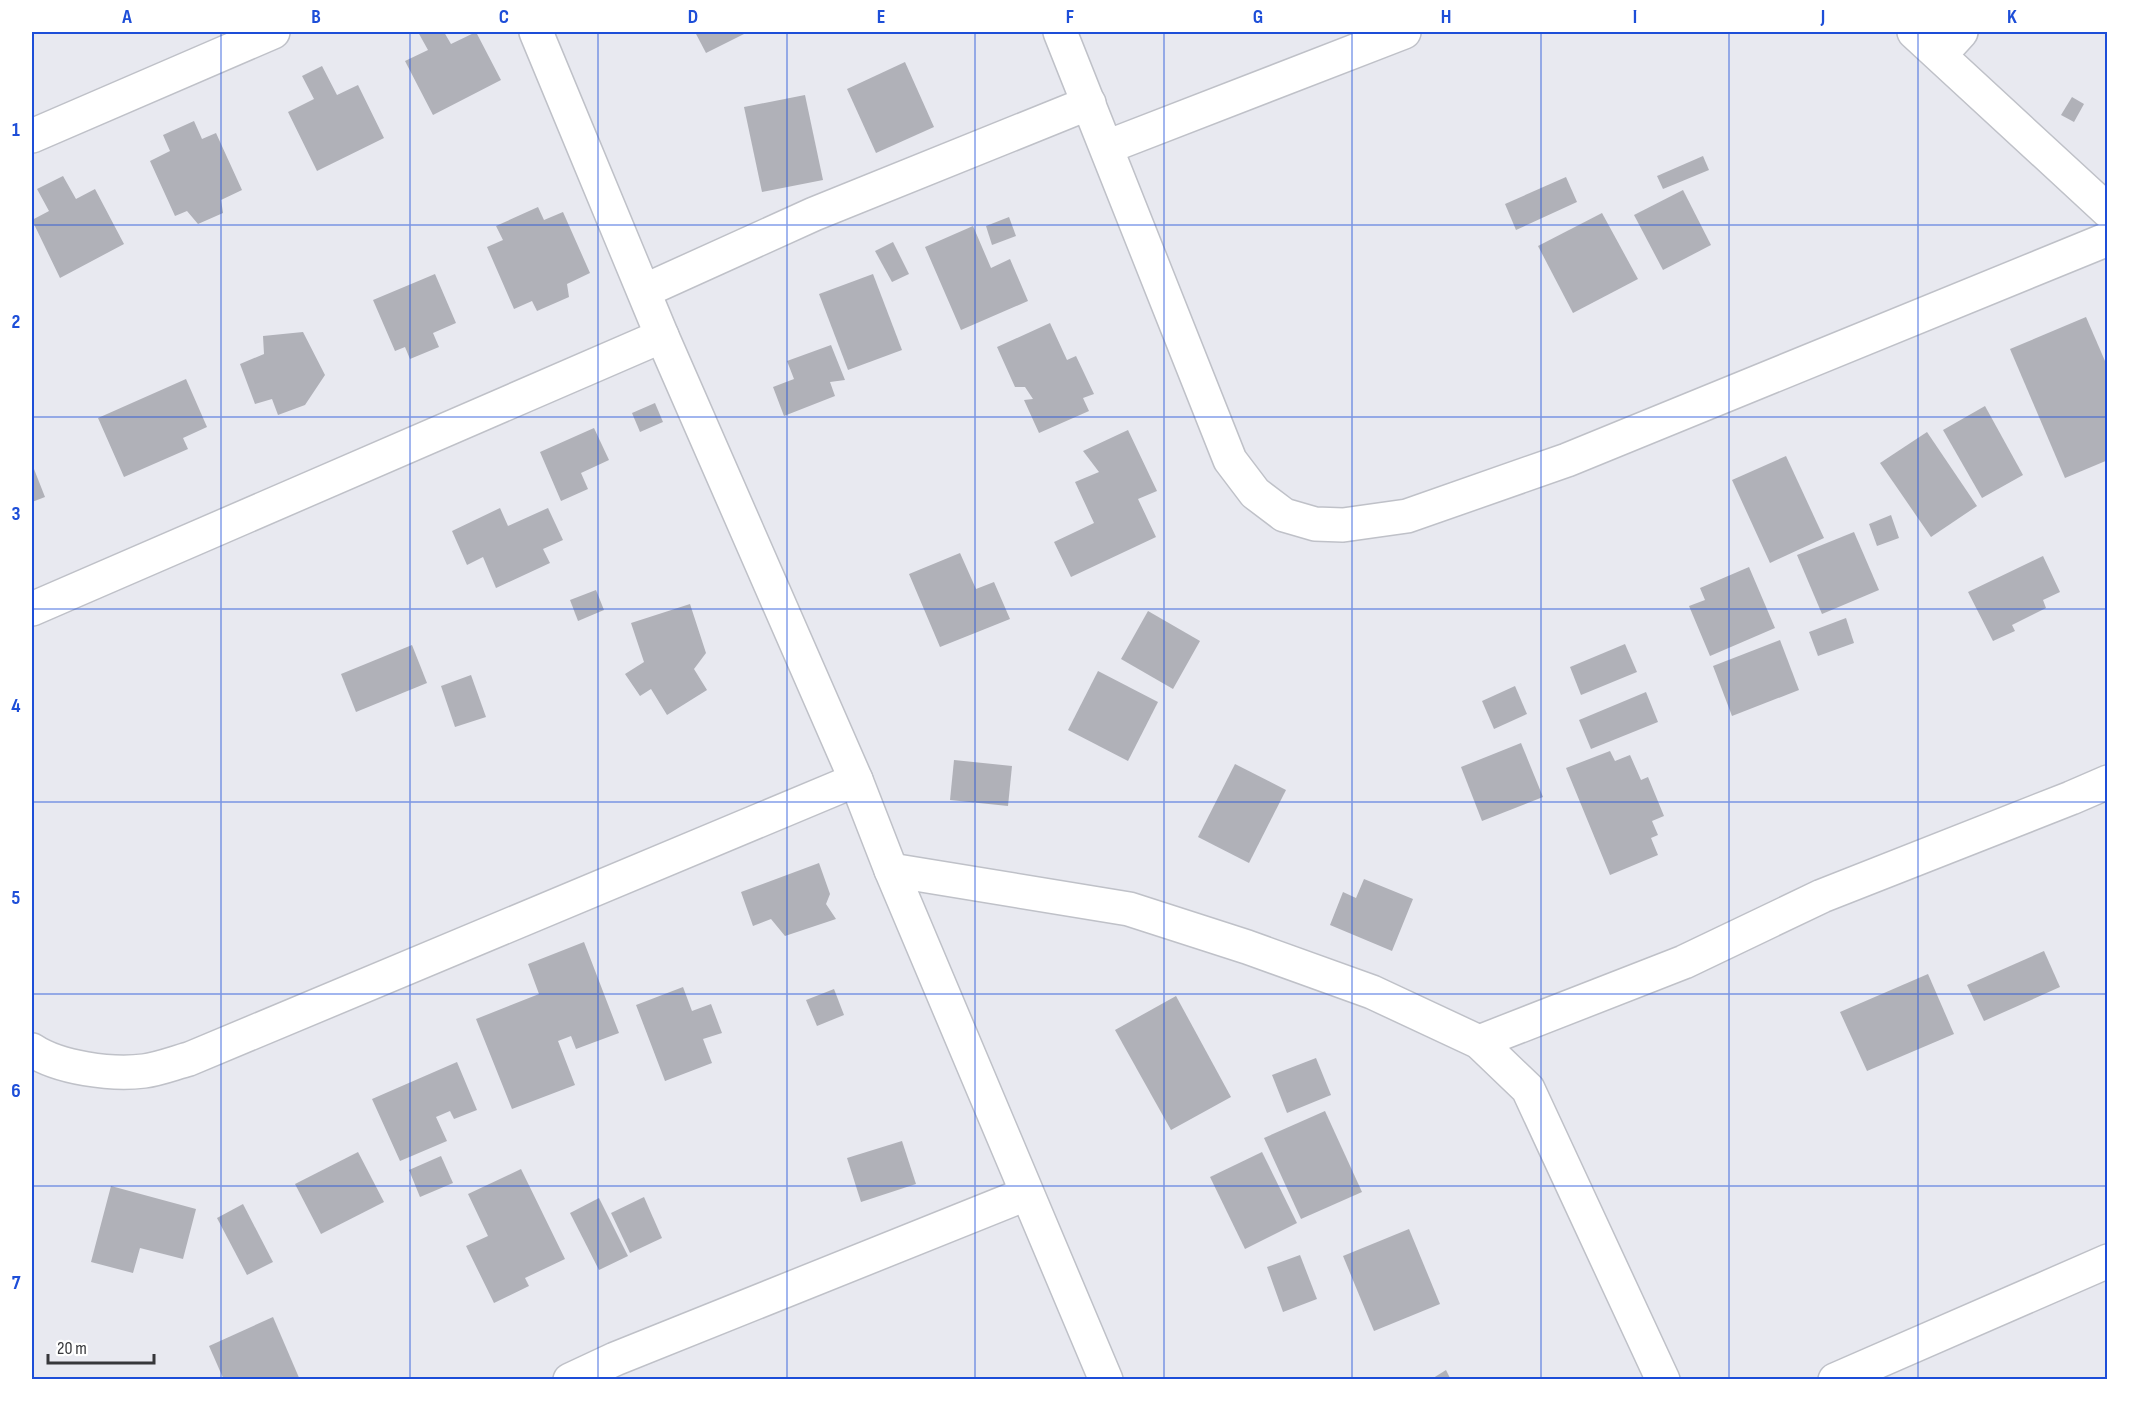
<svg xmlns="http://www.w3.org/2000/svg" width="2139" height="1411" viewBox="0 0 2139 1411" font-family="'Sofia Sans Condensed',sans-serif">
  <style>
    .building { fill: #b0b1b8 }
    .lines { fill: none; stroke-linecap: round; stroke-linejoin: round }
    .street-casing { stroke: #bfc1c8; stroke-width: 36 }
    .street { stroke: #fff; stroke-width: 33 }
    .grid { fill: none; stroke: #1d4ed8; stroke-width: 1.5; stroke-opacity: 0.55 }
    .neatline { fill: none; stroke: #1d4ed8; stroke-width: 2 }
    .grid-label { font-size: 20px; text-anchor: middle; font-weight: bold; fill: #1d4ed8 }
  </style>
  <rect width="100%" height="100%" fill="#e8e9f0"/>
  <g class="building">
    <path d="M418 32H444L451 44 476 32 501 80 433 115 405 61 428 50Z"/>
    <path d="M695 32H748L706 53Z"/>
    <path d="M905 62 934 127 876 153 847 89Z"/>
    <path d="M322 66 337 95 358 85 384 138 317 171 288 112 314 99 302 76Z"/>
    <path d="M805 95 823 180 762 192 744 107Z"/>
    <path d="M2072 97 2084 104 2074 122 2061 115Z"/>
    <path d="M194 121 202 139 216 133 242 190 221 200 223 213 198 224 187 211 175 216 150 161 170 151 163 135Z"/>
    <path d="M1703 156 1709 170 1663 189 1657 176Z"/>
    <path d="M63 176 76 199 95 189 124 244 60 278 32 220 49 211 37 189Z"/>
    <path d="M1566 177 1577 202 1516 230 1505 204Z"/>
    <path d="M1683 190 1711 245 1663 270 1634 215Z"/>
    <path d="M538 207 544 220 563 212 590 273 567 284 569 297 537 311 532 301 514 309 487 247 503 240 496 226Z"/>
    <path d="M1602 213 1638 279 1573 313 1538 246Z"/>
    <path d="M1009 217 1016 236 992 245 986 226Z"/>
    <path d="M973 226 991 268 1010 259 1028 301 961 330 925 247Z"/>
    <path d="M893 242 909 274 892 282 875 251Z"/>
    <path d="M435 274 456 323 433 333 439 347 410 359 405 347 395 351 373 300Z"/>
    <path d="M873 274 902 350 848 370 819 294Z"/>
    <path d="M2086 317 2108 368V460L2065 478 2010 349Z"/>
    <path d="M1050 323 1067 360 1076 356 1094 394 1083 398 1089 411 1039 433 1024 400 1033 399 1025 387H1015L997 347Z"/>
    <path d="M303 332 325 375 305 405 278 415 272 399 255 404 240 364 264 354 263 336Z"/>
    <path d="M831 345 845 380 830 382 835 396 784 416 773 387 794 379 787 361Z"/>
    <path d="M186 379 207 427 183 438 188 449 124 477 98 418Z"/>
    <path d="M655 403 663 422 640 432 632 413Z"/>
    <path d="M1985 406 2023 475 1982 498 1943 430Z"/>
    <path d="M594 428 609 460 581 473 588 489 561 501 540 452Z"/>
    <path d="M1128 430 1157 491 1138 499 1156 537 1071 577 1054 542 1094 523 1075 482 1099 472 1083 451Z"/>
    <path d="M1927 432 1977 506 1931 537 1880 463Z"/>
    <path d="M1786 456 1824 538 1770 563 1732 480Z"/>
    <path d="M32 464 45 497 32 502Z"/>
    <path d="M500 508 508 526 548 508 563 540 543 549 550 563 496 588 483 557 467 565 452 531Z"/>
    <path d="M1891 515 1899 538 1877 546 1869 524Z"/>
    <path d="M1854 532 1879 590 1822 614 1797 555Z"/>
    <path d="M960 553 976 589 994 582 1010 619 940 647 909 574Z"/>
    <path d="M2043 556 2060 592 2043 600 2046 608 2012 625 2015 631 1993 641 1968 592Z"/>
    <path d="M1749 567 1775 628 1710 656 1689 606 1705 600 1700 588Z"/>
    <path d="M596 590 604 610 578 621 570 600Z"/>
    <path d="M690 604 706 653 694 669 707 690 667 715 651 689 640 696 625 674 644 662 631 623Z"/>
    <path d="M1148 611 1200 641 1173 689 1121 659Z"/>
    <path d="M1846 618 1854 643 1818 656 1809 632Z"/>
    <path d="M1780 640 1799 690 1732 716 1713 666Z"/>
    <path d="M1625 644 1637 672 1581 695 1570 667Z"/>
    <path d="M412 645 427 683 356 712 341 674Z"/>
    <path d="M1098 671 1158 702 1128 761 1068 730Z"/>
    <path d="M471 675 486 717 455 727 441 686Z"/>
    <path d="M1515 686 1527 714 1494 729 1482 701Z"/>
    <path d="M1646 692 1658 722 1591 749 1579 720Z"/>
    <path d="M1521 743 1543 797 1482 821 1461 767Z"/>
    <path d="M1610 751 1615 761 1630 755 1641 780 1648 777 1664 816 1652 821 1658 835 1651 838 1658 855 1610 875 1566 768Z"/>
    <path d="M954 760 1012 766 1008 806 950 800Z"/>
    <path d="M1235 764 1286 790 1249 863 1198 837Z"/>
    <path d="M819 863 830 894 826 904 836 919 785 936 771 919 753 926 741 892Z"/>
    <path d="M1364 879 1413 899 1392 951 1330 925 1343 892 1356 898Z"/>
    <path d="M584 942 619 1033 576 1049 571 1036 558 1041 575 1085 512 1109 476 1019 539 994 528 964Z"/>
    <path d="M2044 951 2060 987 1984 1021 1967 985Z"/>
    <path d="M1928 974 1954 1034 1867 1071 1840 1012Z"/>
    <path d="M683 987 692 1011 711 1004 722 1033 703 1039 712 1063 665 1081 636 1005Z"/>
    <path d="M834 989 844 1015 817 1026 806 1000Z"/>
    <path d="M1176 996 1231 1097 1171 1130 1115 1030Z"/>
    <path d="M1316 1058 1331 1095 1287 1113 1272 1075Z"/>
    <path d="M457 1062 477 1110 454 1119 450 1111 436 1117 447 1141 400 1161 372 1099Z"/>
    <path d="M1325 1111 1362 1192 1301 1219 1264 1138Z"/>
    <path d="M902 1141 916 1184 861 1202 847 1158Z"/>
    <path d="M358 1152 384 1202 321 1234 295 1184Z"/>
    <path d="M1262 1152 1297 1223 1245 1249 1210 1177Z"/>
    <path d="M441 1156 453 1183 420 1197 409 1170Z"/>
    <path d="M521 1169 565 1259 525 1278 529 1286 494 1303 466 1246 488 1236 468 1194Z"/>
    <path d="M111 1186 196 1209 183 1259 140 1248 133 1273 91 1262Z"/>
    <path d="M644 1197 662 1238 630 1253 611 1213Z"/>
    <path d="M599 1198 628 1256 599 1270 570 1213Z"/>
    <path d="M243 1204 273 1262 247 1275 217 1218Z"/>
    <path d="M1409 1229 1440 1304 1374 1331 1343 1256Z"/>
    <path d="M1300 1255 1317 1299 1283 1312 1267 1267Z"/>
    <path d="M273 1317 300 1380H224L209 1346Z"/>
    <path d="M1446 1370 1451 1380H1430Z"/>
  </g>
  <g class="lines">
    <g class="street-casing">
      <g id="street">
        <path d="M536 32 662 336 856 780 891 870 1106 1380"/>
        <path d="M1060 32 1230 460 1255 493 1284 515 1315 524 1343 525 1407 516 1567 460 2108 239"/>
        <path d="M1914 32 2108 211"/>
        <path d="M1940 55 1961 32"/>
        <path d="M32 136 273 32"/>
        <path d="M1107 147 1404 32"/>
        <path d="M644 291 814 214 1089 103"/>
        <path d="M32 609 662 336"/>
        <path d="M891 870 1129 909 1247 947 1372 992 1479 1042 1528 1089 1663 1380"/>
        <path d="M1479 1042 1684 962 1822 896 2071 798 2108 782"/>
        <path d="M32 1050C59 1068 111 1075 144 1071 159 1069 174 1063 189 1059L856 780"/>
        <path d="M570 1380 615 1359 1026 1194"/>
        <path d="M1835 1380 2108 1261"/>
      </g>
    </g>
    <use href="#street" class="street"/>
  </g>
  <path class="grid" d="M221 32V1380M410 32V1380M598 32V1380M787 32V1380M975 32V1380M1164 32V1380M1352 32V1380M1541 32V1380M1729 32V1380M1918 32V1380M32 225H2108M32 417H2108M32 609H2108M32 802H2108M32 994H2108M32 1186H2108"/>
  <rect width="2139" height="1411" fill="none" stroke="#ffffff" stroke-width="66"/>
  <path d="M48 1354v9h106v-9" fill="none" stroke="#36373a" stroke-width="3"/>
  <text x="57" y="1354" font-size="18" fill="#36373a" stroke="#ffffff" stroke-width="4.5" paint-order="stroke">20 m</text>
  <rect x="33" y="33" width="2073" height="1345" class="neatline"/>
  <g class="grid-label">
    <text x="127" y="23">A</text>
    <text x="316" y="23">B</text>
    <text x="504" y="23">C</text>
    <text x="693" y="23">D</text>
    <text x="881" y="23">E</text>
    <text x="1070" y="23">F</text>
    <text x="1258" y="23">G</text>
    <text x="1446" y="23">H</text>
    <text x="1635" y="23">I</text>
    <text x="1823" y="23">J</text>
    <text x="2012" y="23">K</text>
    <text x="16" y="136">1</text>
    <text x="16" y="328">2</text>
    <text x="16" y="520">3</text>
    <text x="16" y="712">4</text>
    <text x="16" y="904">5</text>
    <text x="16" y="1097">6</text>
    <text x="16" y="1289">7</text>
  </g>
</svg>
